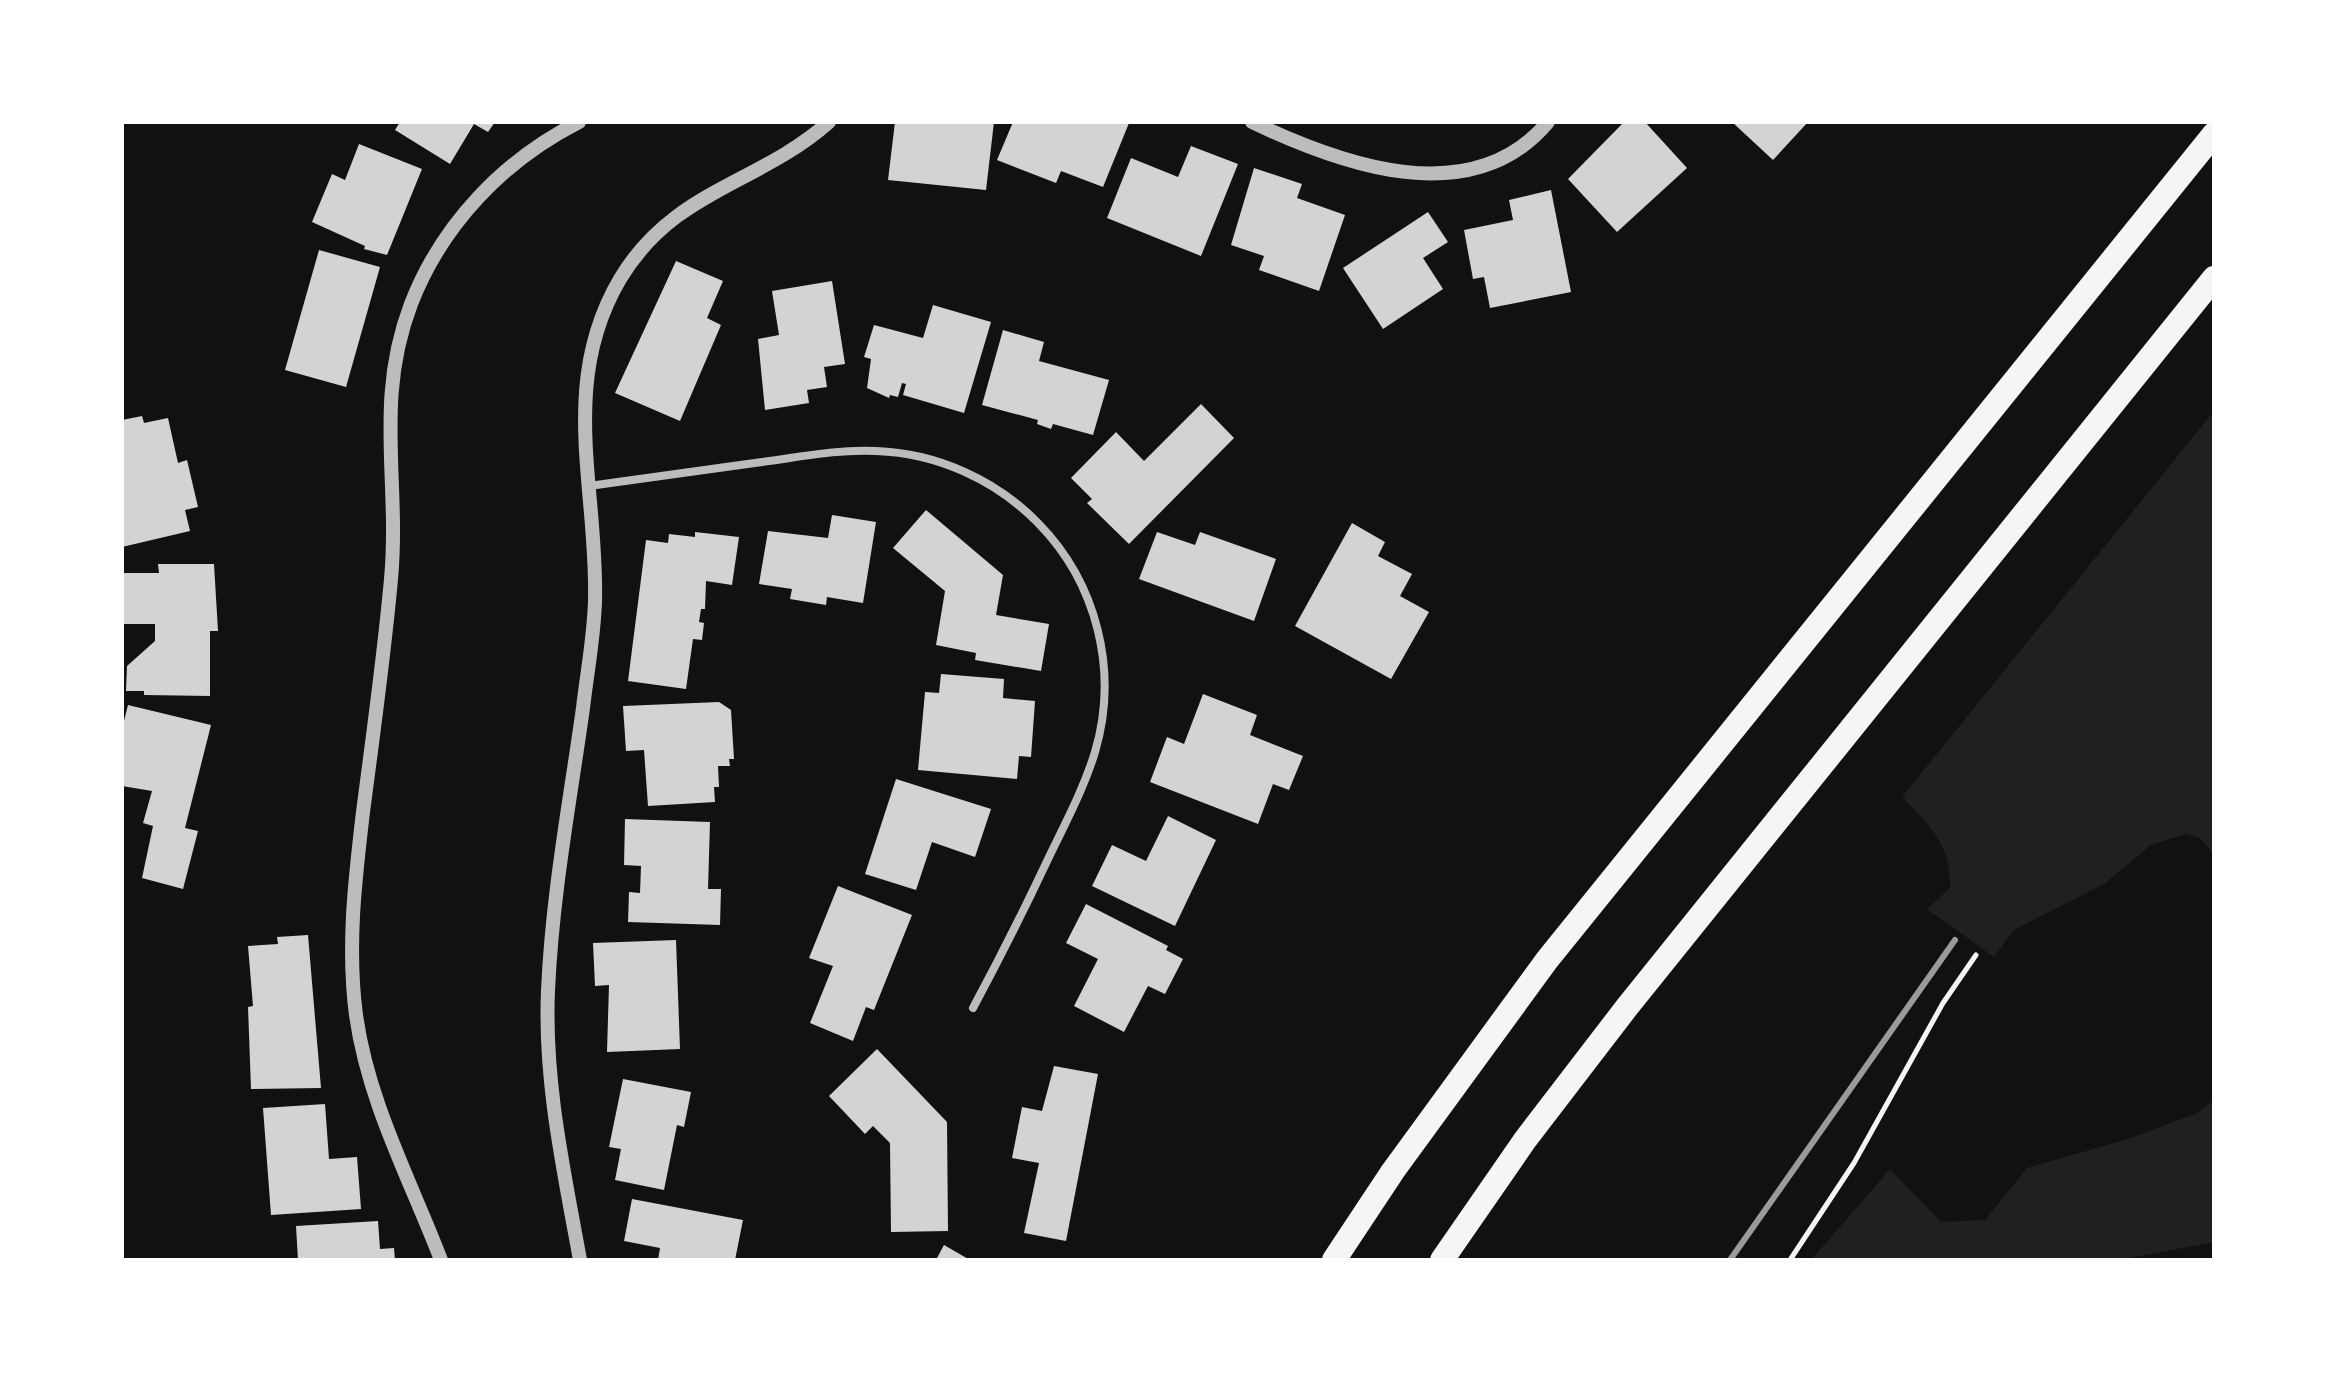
<svg xmlns="http://www.w3.org/2000/svg" width="2336" height="1382" viewBox="0 0 2336 1382" font-family="'Varela Round',sans-serif">
  <style>
    .green { fill: #202020 }
    .building { fill: #d3d3d3 }
    .lines { fill: none; stroke-linecap: round; stroke-linejoin: round }
    .path { stroke: #f5f5f5; stroke-width: 5 }
    .minor { stroke: #bcbcbc; stroke-width: 8 }
    .tertiary { stroke: #bcbcbc; stroke-width: 14 }
    .motorway { stroke: #f5f5f5; stroke-width: 24 }
    .rail { stroke: #9a9a9a; stroke-width: 6 }
  </style>
  <rect width="100%" height="100%" fill="#111"/>
  <g class="green">
    <path d="M2214 411V854L2200 838 2185 834 2151 845 2104 884 2014 930 1994 957 1927 909 1950 888C1951 844 1931 827 1902 797Z"/>
    <path d="M2214 1100V1242L2118 1260H1811L1890 1169 1941 1222 1985 1220 2027 1168 2128 1139 2195 1114Z"/>
  </g>
  <g class="building">
    <path d="M400 122H495L488 132 474 124 450 164 395 130Z"/>
    <path d="M895 122H994L986 190 888 180Z"/>
    <path d="M1013 122H1127L1129 123 1103 187 1061 171 1056 183 997 160Z"/>
    <path d="M1624 122H1645L1687 168 1617 232 1568 179Z"/>
    <path d="M1732 122H1808L1773 160Z"/>
    <path d="M359 144 422 169 387 255 364 249 365 246 312 222 332 174 345 180Z"/>
    <path d="M1191 146 1238 164 1201 256 1107 218 1131 158 1178 177Z"/>
    <path d="M1254 168 1302 184 1297 198 1345 215 1319 291 1259 270 1264 256 1231 245Z"/>
    <path d="M1551 190 1571 292 1490 308 1484 277 1473 279 1464 230 1513 220 1509 200Z"/>
    <path d="M1428 212 1448 242 1423 258 1443 289 1383 329 1343 268Z"/>
    <path d="M319 250 380 267 346 387 285 370Z"/>
    <path d="M676 261 723 281 707 318 721 325 680 421 615 393Z"/>
    <path d="M832 281 845 364 824 367 827 387 807 390 809 403 765 410 758 339 779 335 772 291Z"/>
    <path d="M933 305 991 322 964 413 903 395 906 384 902 383 898 397 890 395 889 398 867 388 871 359 864 357 874 325 923 338Z"/>
    <path d="M1003 330 1044 342 1039 361 1109 380 1093 435 1053 424 1051 429 1037 424 1038 420 982 405Z"/>
    <path d="M1201 404 1234 438 1129 544 1087 503 1092 499 1071 478 1116 432 1144 461Z"/>
    <path d="M142 416 144 423 168 418 178 463 187 460 198 507 185 510 190 531 122 547V420Z"/>
    <path d="M926 510 1003 575 996 615 1049 624 1041 671 975 660 976 653 936 645 945 591 893 548Z"/>
    <path d="M832 515 876 522 863 603 827 597 826 605 790 599 792 589 759 584 768 531 828 538Z"/>
    <path d="M1352 523 1385 542 1378 556 1412 574 1400 596 1429 612 1391 679 1295 626Z"/>
    <path d="M695 532 739 537 732 585 706 581 705 609H701L699 622 704 623 702 640 693 639 686 689 628 681 646 540 668 543 669 534 695 537Z"/>
    <path d="M1157 532 1195 545 1200 532 1276 559 1254 621 1139 579Z"/>
    <path d="M158 564H214L218 631H210V696L144 695V691H126L127 666 155 641V624H122V573H159Z"/>
    <path d="M941 674 1004 679 1003 698 1035 701 1031 757 1019 756 1017 779 918 770 925 692 939 693Z"/>
    <path d="M1203 694 1257 715 1250 735 1303 756 1289 790 1273 784 1258 824 1150 782 1167 737 1184 744Z"/>
    <path d="M719 702 731 710 734 759H729L730 766H718L719 787H714L715 802 648 806 644 750 626 751 623 706Z"/>
    <path d="M128 705 211 725 185 828 198 831 183 889 142 878 153 826 143 823 152 791 122 786V729Z"/>
    <path d="M896 779 991 809 975 857 932 842 916 890 865 874Z"/>
    <path d="M1168 816 1216 840 1175 926 1092 886 1112 845 1146 861Z"/>
    <path d="M625 819 710 822 708 889H721L720 925 628 922 629 892 640 893 641 866 624 865Z"/>
    <path d="M838 886 912 915 874 1010 866 1007 853 1041 810 1023 833 966 809 958Z"/>
    <path d="M1086 904 1168 946 1166 950 1183 959 1165 994 1148 986 1124 1032 1074 1006 1098 959 1066 943Z"/>
    <path d="M308 935 321 1088 251 1089 248 1007 253 1006 248 946 278 944 277 937Z"/>
    <path d="M676 940 680 1049 607 1052 609 985 595 986 593 943Z"/>
    <path d="M877 1049 947 1122 948 1231 891 1232 890 1143 873 1126 865 1134 829 1096Z"/>
    <path d="M1054 1066 1098 1074 1066 1241 1024 1233 1039 1163 1012 1158 1022 1107 1042 1111Z"/>
    <path d="M623 1079 691 1092 684 1127 677 1125 664 1190 615 1180 621 1149 609 1147Z"/>
    <path d="M325 1104 329 1159 357 1157 361 1209 271 1215 263 1108Z"/>
    <path d="M632 1199 743 1220 735 1260H658L660 1248 624 1241Z"/>
    <path d="M378 1221 380 1249 394 1248 395 1260H298L296 1226Z"/>
    <path d="M944 1245 970 1260H936Z"/>
  </g>
  <g class="lines">
    <path class="path" d="M1790 1260 1854 1163 1943 1003 1976 955"/>
    <path class="minor" d="M589 486C647 478 704 470 762 462 800 457 838 449 876 451 937 453 996 480 1038 523 1097 583 1119 671 1095 752 1084 788 1066 822 1049 857 1025 908 1000 958 973 1008"/>
    <g class="tertiary">
      <path d="M1252 122C1340 164 1472 213 1548 122"/>
      <path d="M441 1260C410 1179 368 1102 356 1015 347 947 355 880 363 812 373 735 384 657 391 579 400 481 374 401 411 304 442 224 504 160 579 122"/>
      <path d="M580 1260C564 1171 544 1082 548 991 552 896 570 801 583 708 587 673 594 637 595 601 598 489 558 384 620 279 674 189 758 185 829 122"/>
    </g>
    <g class="motorway">
      <path d="M1334 1260 1393 1171 1547 960 2214 134"/>
      <path d="M1442 1260 1525 1140 1627 1007 2214 278"/>
    </g>
    <path class="rail" d="M1730 1260 1955 940"/>
  </g>
  <rect width="2336" height="1382" fill="none" stroke="#ffffff" stroke-width="248"/>
</svg>
